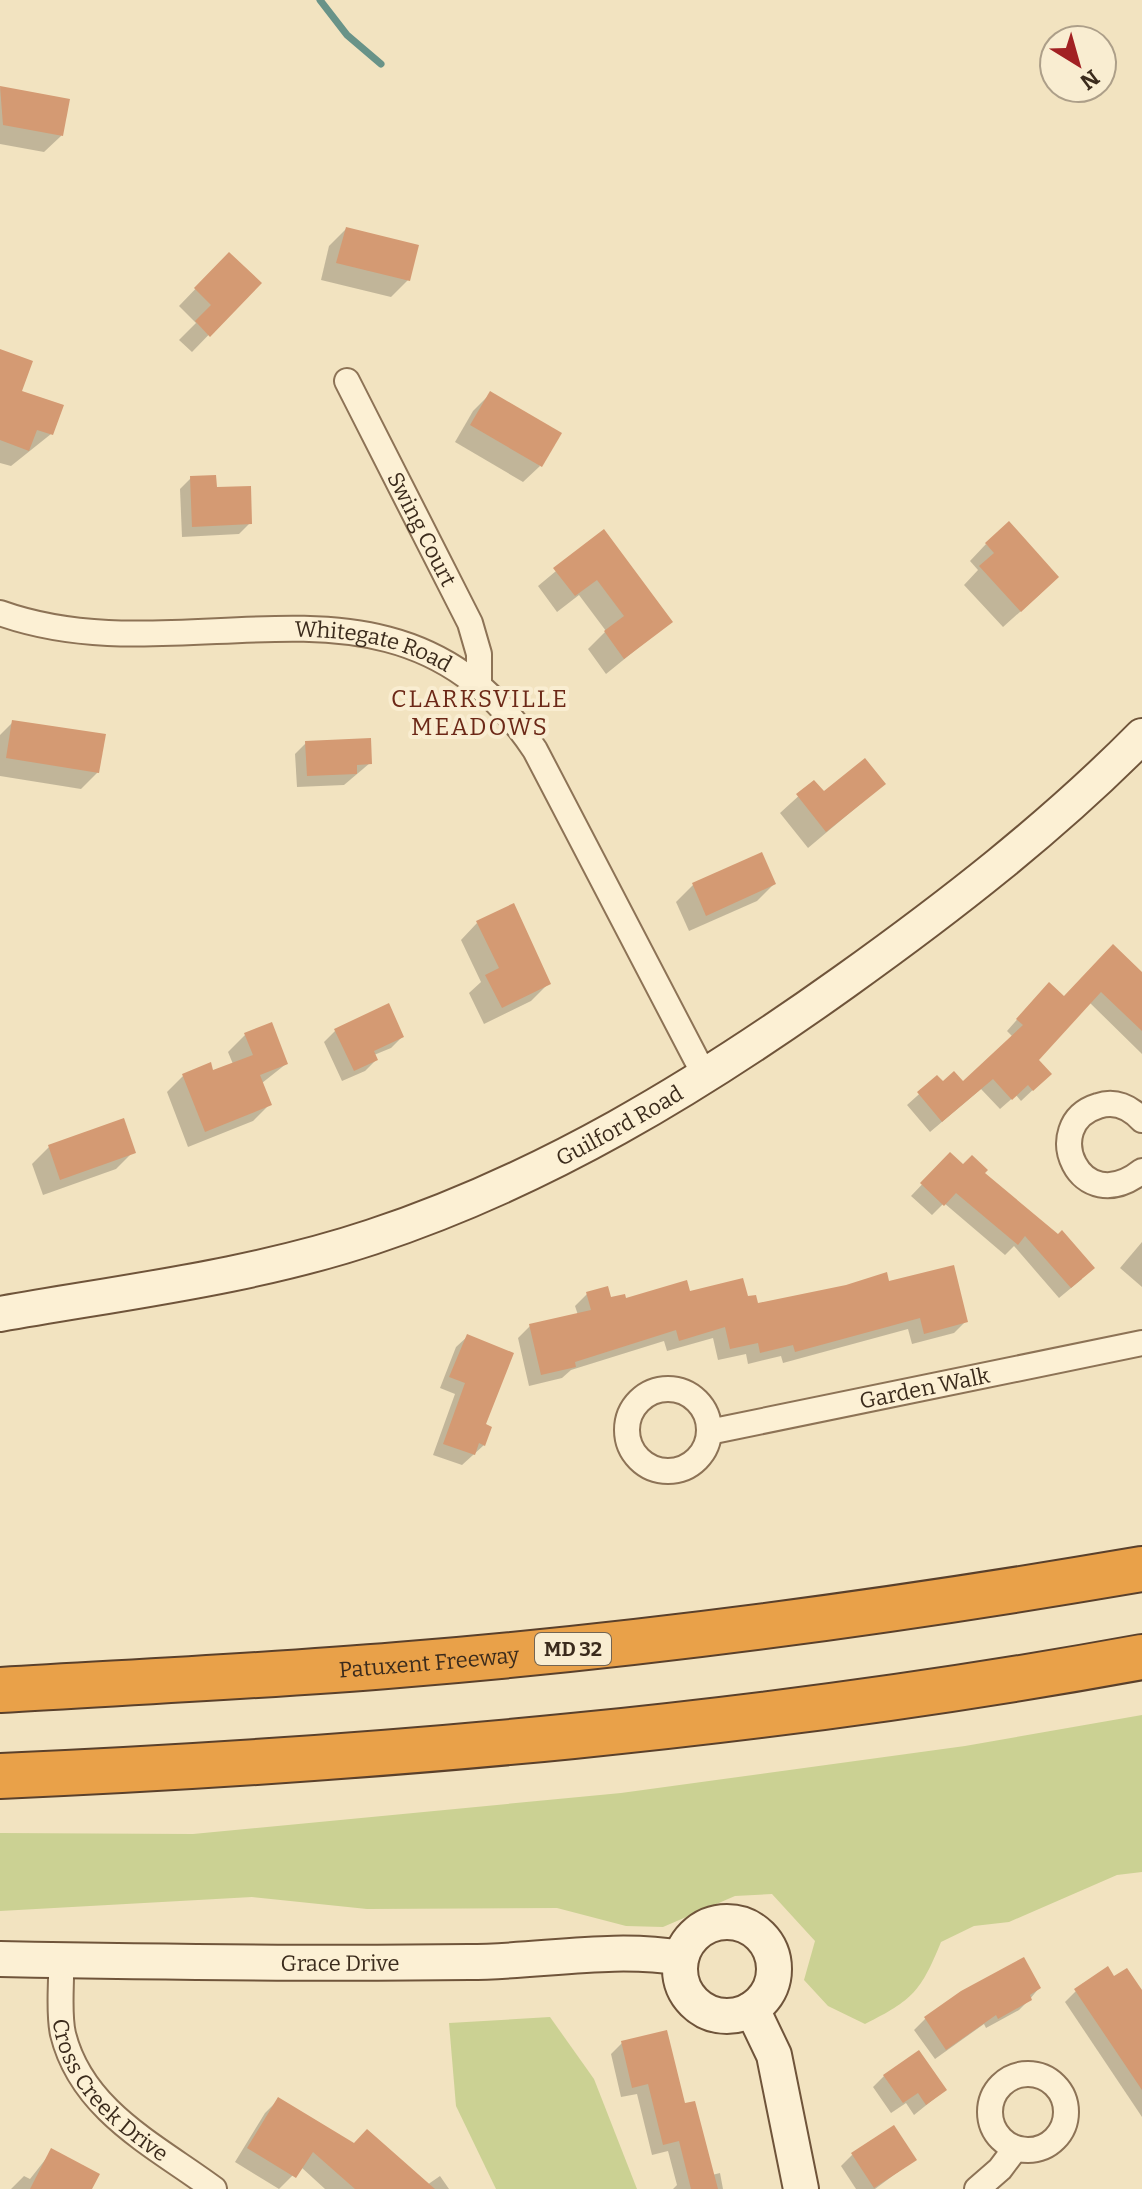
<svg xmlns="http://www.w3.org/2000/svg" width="1142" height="2189" viewBox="0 0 1142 2189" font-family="Bitter,serif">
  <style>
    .green { fill: #cbd193 }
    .shadow { fill: #0003 }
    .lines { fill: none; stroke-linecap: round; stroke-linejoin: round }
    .stream { stroke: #699388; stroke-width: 7 }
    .building { fill: #d49a73 }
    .street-casing { stroke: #8d7356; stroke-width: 28 }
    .secondary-casing { stroke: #6f543a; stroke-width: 38 }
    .highway-casing { stroke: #5a402b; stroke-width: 48 }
    .street { stroke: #fcf0d4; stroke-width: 24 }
    .secondary { stroke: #fcf0d4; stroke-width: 34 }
    .highway { stroke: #e9a149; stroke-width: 44 }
    .labels { text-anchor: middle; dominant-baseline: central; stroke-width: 8; stroke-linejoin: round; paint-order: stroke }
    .shield { fill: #f9edd1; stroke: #746552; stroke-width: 2 }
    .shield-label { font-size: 20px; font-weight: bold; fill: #3b2b1c }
    .street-label { font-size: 22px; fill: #3b2b1c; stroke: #f9edd1 }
    .neighbourhood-label { font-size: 24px; letter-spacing: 2px; fill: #6c2817; stroke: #f9edd1 }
  </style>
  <rect width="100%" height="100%" fill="#f2e3c0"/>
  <g class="green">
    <path d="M1142 1715V1872L1117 1875 1009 1922 974 1926 941 1942C921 1991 913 2000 865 2024L828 2006 804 1980 815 1941 772 1894 735 1896 663 1927 626 1926 557 1908 367 1909 252 1897 0 1911V1833L193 1834 621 1793 965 1746Z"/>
    <path d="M550 2017 594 2079 637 2189H496L456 2106 449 2023Z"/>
  </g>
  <g class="shadow">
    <path d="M0 88 68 101 61 136 44 152 0 144Z"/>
    <path d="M346 229 408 280 391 297 321 280 329 246Z"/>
    <path d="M229 254 259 283 192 352 179 340 196 323 179 306Z"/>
    <path d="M0 353 20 392 51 434 11 466 0 463Z"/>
    <path d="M490 394 540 466 523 482 455 442 473 411Z"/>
    <path d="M191 478 215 489 250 523 239 534 182 537 180 489Z"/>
    <path d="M603 532 670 622 606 674 588 649 606 631 579 595 557 612 538 586Z"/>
    <path d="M986 544 1040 594 1003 627 964 585 978 570 970 561Z"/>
    <path d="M13 722 98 772 81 789 0 776V735Z"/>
    <path d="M306 743 370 763 344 785 297 787 295 754Z"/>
    <path d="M814 782 823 794 884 784 808 848 780 813Z"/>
    <path d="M761 855 774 884 757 901 689 931 676 902 693 885Z"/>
    <path d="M477 923 548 984 531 1001 484 1024 469 993 481 982 461 940Z"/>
    <path d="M1142 975V1054L1089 1002 1036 1060 1038 1085 1021 1101 1016 1095 1000 1109 981 1089 930 1132 907 1105 937 1078 942 1084H963L1013 1037 1007 1031 1038 996 1064 998Z"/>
    <path d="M335 1031 402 1037 391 1048 374 1055 376 1060 365 1071 342 1081 324 1042Z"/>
    <path d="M245 1035 286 1064 262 1083 270 1104 253 1121 188 1147 167 1092 184 1075 212 1072 233 1064 228 1052Z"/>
    <path d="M122 1121 133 1152 116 1169 43 1195 32 1164 49 1147Z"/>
    <path d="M950 1155 963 1167 983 1173 1082 1279 1059 1298 1014 1246 1005 1255 944 1203 932 1215 911 1196Z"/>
    <path d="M1142 1242V1287L1120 1268Z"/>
    <path d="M888 1284 966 1321 954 1333 912 1344 908 1329 783 1363 781 1356 748 1364 746 1354 718 1360 713 1338 667 1351 664 1341 571 1370 562 1378 529 1386 518 1338 530 1326 578 1315 575 1306 587 1294 624 1301 689 1293 746 1299 756 1306Z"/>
    <path d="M468 1336 484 1445 462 1465 433 1455 455 1394 440 1388 456 1347Z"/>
    <path d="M1024 1960 1039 1988 1030 1999 1019 2010 986 2028 984 2024 935 2059 914 2030 925 2019Z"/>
    <path d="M1076 1991 1142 2025V2117L1065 2002Z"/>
    <path d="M622 2043 683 2106 712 2175 720 2173 723 2189H673L677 2185 668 2151 652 2155 637 2094 621 2097 611 2054Z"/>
    <path d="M884 2076 945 2090 914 2115 906 2103 891 2113 873 2087Z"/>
    <path d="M279 2099 353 2145 427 2185 440 2176 449 2189H325L301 2167 279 2189 235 2162 265 2113Z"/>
    <path d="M52 2151 90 2189H11L24 2176 30 2179Z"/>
    <path d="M852 2155 914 2160 875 2189H856L841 2166Z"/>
  </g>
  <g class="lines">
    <path class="stream" d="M320 0 347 35 381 64"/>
  </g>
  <g class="building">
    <path d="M0 86 70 99 63 136 3 125Z"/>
    <path d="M346 227 419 245 410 281 336 263Z"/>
    <path d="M229 252 262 283 210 337 195 321 211 305 194 288Z"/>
    <path d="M0 349 33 361 22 391 64 405 53 435 37 430 29 451 0 440Z"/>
    <path d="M490 391 562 433 542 467 470 425Z"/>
    <path d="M216 475 217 487 251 486 252 524 192 527 190 476Z"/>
    <path d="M1009 521 1059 577 1021 612 979 566 994 553 985 543Z"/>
    <path d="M604 529 673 622 624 659 604 631 624 616 597 580 575 596 553 568Z"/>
    <path d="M12 720 106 734 99 773 6 758Z"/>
    <path d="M371 738 372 764 357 765V774L307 776 305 741Z"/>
    <path d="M865 758 886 784 826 832 796 794 814 780 824 791Z"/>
    <path d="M762 852 776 884 706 916 692 883Z"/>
    <path d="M514 903 551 984 502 1008 485 975 499 968 476 921Z"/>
    <path d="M1113 944 1142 972V1031L1101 992 1039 1060 1052 1074 1033 1091 1028 1085 1012 1100 993 1079 942 1122 917 1092 937 1075 943 1081 954 1071 963 1081 1023 1025 1016 1019 1049 982 1064 996Z"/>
    <path d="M389 1003 404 1037 374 1051 378 1060 354 1071 334 1029Z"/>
    <path d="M272 1022 288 1064 260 1075 272 1105 205 1132 182 1074 211 1062 213 1070 253 1055 244 1033Z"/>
    <path d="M124 1118 136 1153 60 1180 48 1145Z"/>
    <path d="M950 1152 963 1164 972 1155 988 1170 985 1173 1058 1234 1062 1230 1095 1268 1071 1288 1025 1236 1018 1245 956 1193 944 1206 920 1183Z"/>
    <path d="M954 1265 968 1322 924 1334 920 1318 795 1352 793 1345 760 1353 758 1343 730 1349 725 1327 679 1341 676 1330 575 1362 576 1367 541 1375 529 1324 591 1310 586 1292 608 1286 611 1297 625 1294 626 1298 687 1280 690 1291 743 1278 748 1296 756 1295 758 1303 846 1285 887 1272 889 1281Z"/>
    <path d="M467 1334 514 1353 486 1424 492 1427 485 1446 479 1443 475 1455 443 1444 465 1383 449 1377Z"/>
    <path d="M1024 1957 1041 1988 1030 1995 1032 2000 998 2019 996 2015 946 2050 924 2017 961 1991Z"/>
    <path d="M1108 1966 1114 1976 1127 1968 1142 1990V2090L1074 1989Z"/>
    <path d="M667 2030 685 2103 695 2101 718 2189H691L679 2141 663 2145 648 2084 632 2088 621 2041Z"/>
    <path d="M919 2050 947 2090 926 2105 918 2093 903 2103 883 2075Z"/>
    <path d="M278 2097 354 2143 367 2129 435 2189H355L313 2152 296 2178 247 2148Z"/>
    <path d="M894 2125 917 2160 874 2188 851 2153Z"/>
    <path d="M51 2148 100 2174 92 2189H30Z"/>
  </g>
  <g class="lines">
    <g class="street-casing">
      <g id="street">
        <path id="s1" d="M347 381 470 623 479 654V684"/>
        <path id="s2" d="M0 613C190 681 396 541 535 750L705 1076"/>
        <path d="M1142 1120C1130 1107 1115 1100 1098 1106 1039 1124 1079 1221 1142 1171"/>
        <circle cx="668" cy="1430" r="41"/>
        <path id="s3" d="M709 1432 1142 1343"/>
        <path id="s4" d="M61 1960C62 1983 58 2012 63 2034 82 2111 156 2146 214 2189"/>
        <circle cx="1028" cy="2112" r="38"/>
        <path d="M977 2189 1000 2169 1015 2149"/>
      </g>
    </g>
    <g class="secondary-casing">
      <g id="secondary">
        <path id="s5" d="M0 1314C124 1292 252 1277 372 1237 544 1180 697 1087 844 982 949 907 1051 828 1142 736"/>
        <circle cx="727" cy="1969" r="47"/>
        <path id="s6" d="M0 1959C156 1962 312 1964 469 1962 539 1962 612 1946 681 1958"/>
        <path d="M752 2009 774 2055 801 2189"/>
      </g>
    </g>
    <g class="highway-casing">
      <g id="highway">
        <path id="s7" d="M0 1690C133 1682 266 1676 398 1665 647 1645 896 1611 1142 1569"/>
        <path d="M0 1776C382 1759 765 1726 1142 1657"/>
      </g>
    </g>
    <use href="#street" class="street"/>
    <use href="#secondary" class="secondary"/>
    <use href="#highway" class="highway"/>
  </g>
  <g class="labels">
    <rect class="shield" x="535" y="1633" width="76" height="32" rx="6"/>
    <g class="shield-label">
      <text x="573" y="1649">MD 32</text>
    </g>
    <g class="street-label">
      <text stroke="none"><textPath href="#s1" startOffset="166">Swing Court</textPath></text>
      <text stroke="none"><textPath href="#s2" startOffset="378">Whitegate Road</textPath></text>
      <text stroke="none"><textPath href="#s5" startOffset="652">Guilford Road</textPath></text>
      <text stroke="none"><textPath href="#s3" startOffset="220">Garden Walk</textPath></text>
      <text stroke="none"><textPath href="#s7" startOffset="430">Patuxent Freeway</textPath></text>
      <text stroke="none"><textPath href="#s6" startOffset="340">Grace Drive</textPath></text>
      <text stroke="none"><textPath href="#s4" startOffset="148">Cross Creek Drive</textPath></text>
    </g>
    <g class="neighbourhood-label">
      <text x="480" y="699">CLARKSVILLE<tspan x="480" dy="28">MEADOWS</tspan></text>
    </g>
  </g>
  <g transform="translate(1078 64) rotate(143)"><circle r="38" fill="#f9edd1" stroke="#ad9f89" stroke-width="2"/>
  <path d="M0-6L14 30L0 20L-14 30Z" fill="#a22123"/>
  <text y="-12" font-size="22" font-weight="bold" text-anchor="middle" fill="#3b2b1c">N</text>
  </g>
</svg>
